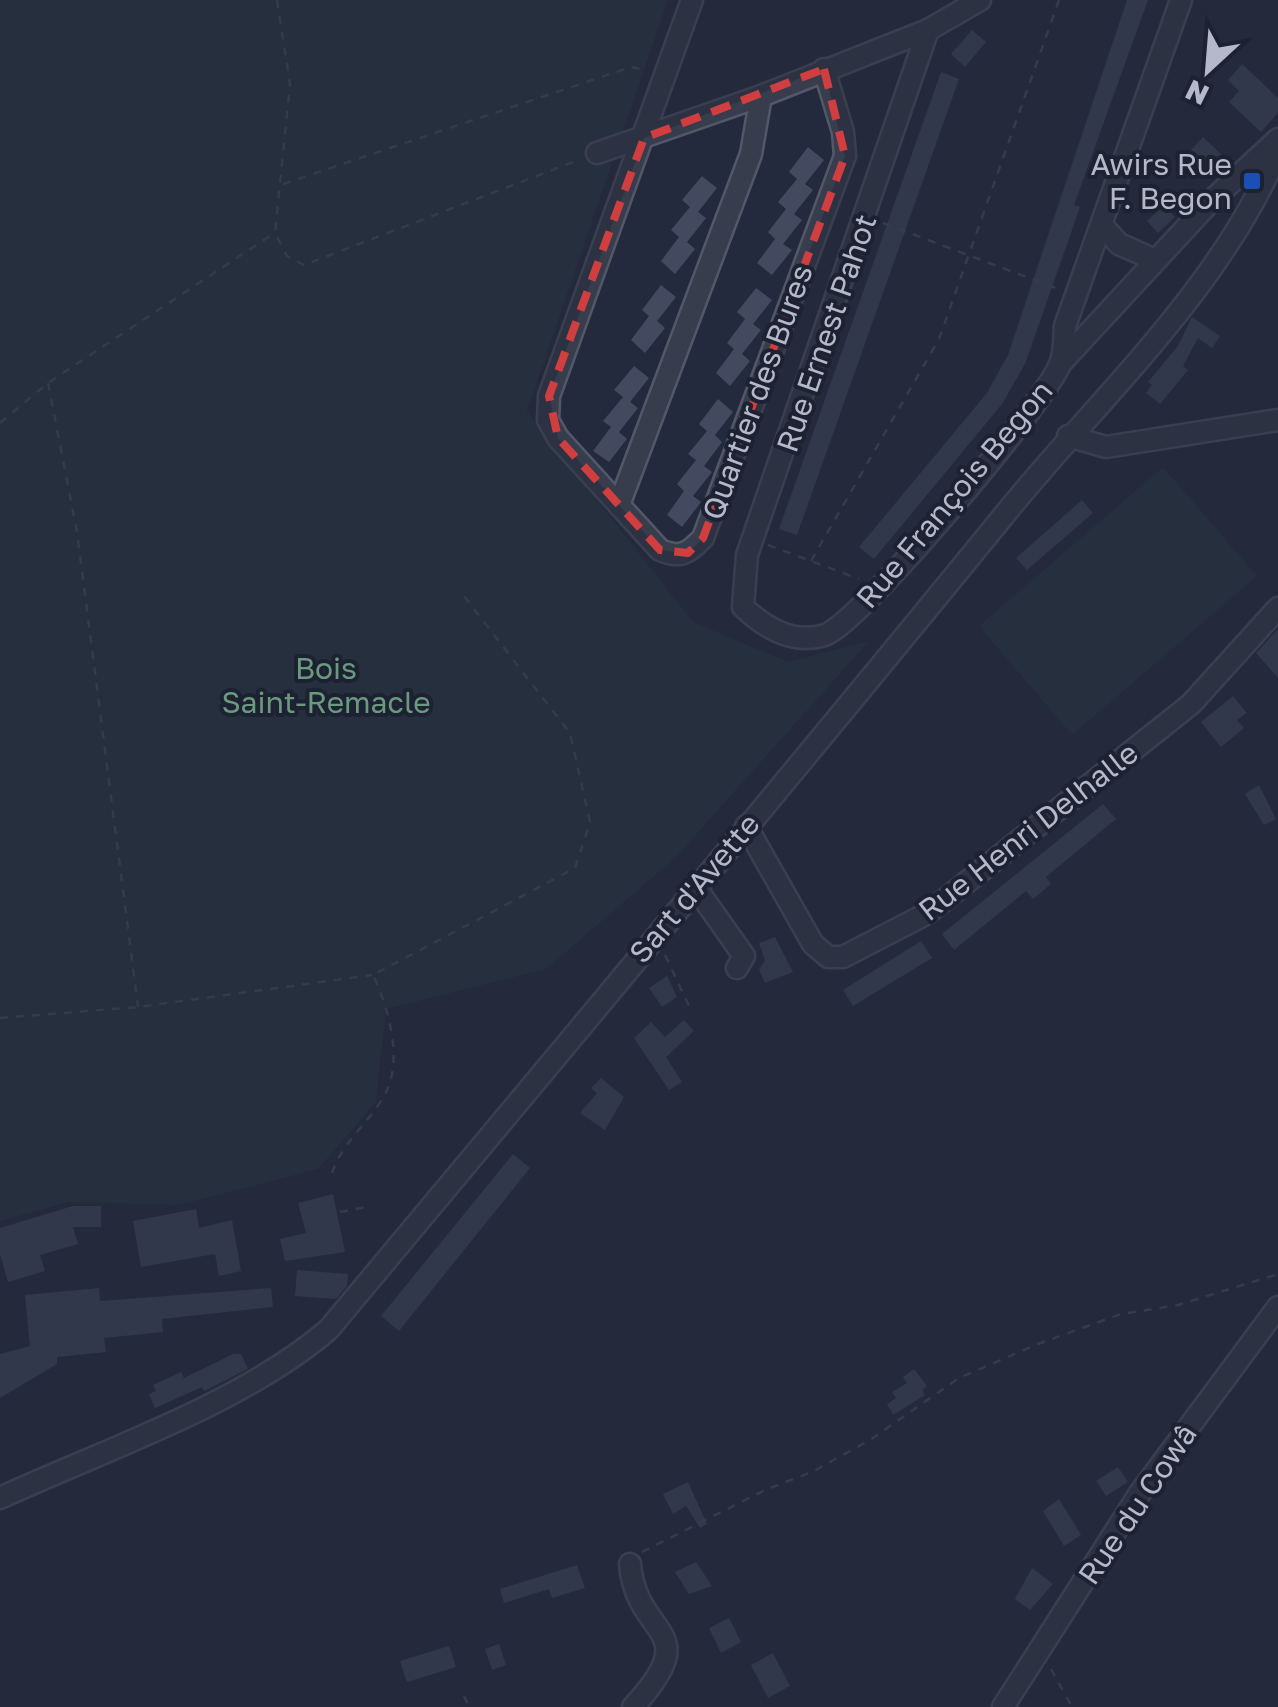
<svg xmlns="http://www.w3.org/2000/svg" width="1278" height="1707" viewBox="0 0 1278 1707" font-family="'Golos Text',sans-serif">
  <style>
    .green { fill: #26373e }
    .building { fill: #43495f }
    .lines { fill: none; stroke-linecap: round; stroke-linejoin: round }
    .minor-casing { stroke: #535868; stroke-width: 25 }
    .path { stroke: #44545b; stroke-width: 2.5; stroke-dasharray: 8 8; stroke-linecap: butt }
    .minor { stroke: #383d4d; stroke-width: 20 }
    .marked { fill: none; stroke: #d13e40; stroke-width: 8; stroke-dasharray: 20 12; stroke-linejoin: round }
    .transit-dot { fill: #1a4fb4; stroke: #1d2232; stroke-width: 4 }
    .labels { text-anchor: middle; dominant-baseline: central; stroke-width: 8; stroke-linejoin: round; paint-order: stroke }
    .poi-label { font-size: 30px; fill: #b4b8c8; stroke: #1d2232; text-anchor: end }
    .street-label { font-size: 30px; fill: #b4b8c8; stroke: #1d2232 }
    .park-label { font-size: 30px; fill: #6b997e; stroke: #1d2232 }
  </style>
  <rect width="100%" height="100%" fill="#242a3d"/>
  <g class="green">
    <path d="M0 0H668L527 411 693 622 788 662 869 641 675 858 546 969 386 1009 376 1102 318 1169 179 1205 69 1202 0 1221Z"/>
    <path d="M1163 467 1257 576 1072 735 979 626Z"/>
  </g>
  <g class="building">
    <path d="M1127 0H1148L1074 205 1080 207 1025 364 1002 404 874 559 859 547 987 393 1008 355Z"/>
    <path d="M972 30 986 42 965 67 951 54Z"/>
    <path d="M1242 64 1278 98V113L1261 132 1229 102 1239 91 1228 80Z"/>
    <path d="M941 72 959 79 797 535 779 529Z"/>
    <path d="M1203 137 1228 161 1210 180 1197 166 1192 171 1181 161Z"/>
    <path d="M808 147 824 160 805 184 813 190 794 214 802 220 783 244 792 250 772 275 757 263 775 239 768 232 786 209 778 202 797 179 789 172Z"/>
    <path d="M702 176 717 188 698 212 706 218 687 242 695 249 675 274 661 261 679 237 671 230 690 207 682 200Z"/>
    <path d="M1164 205 1175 217 1158 233 1147 221Z"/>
    <path d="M661 285 676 297 657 321 665 328 645 353 631 340 649 316 642 310Z"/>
    <path d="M756 288 772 300 753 324 761 330 742 354 750 361 730 386 716 373 734 349 727 343 745 319 737 312Z"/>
    <path d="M1192 317 1220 336 1212 348 1198 338 1183 366 1188 370 1160 404 1146 393 1152 385 1148 382 1178 346Z"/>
    <path d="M634 366 649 378 630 402 638 408 619 432 627 439 609 462 593 451 611 427 603 421 623 397 614 390Z"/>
    <path d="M718 399 733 412 715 435 722 442 704 466 712 472 693 496 701 502 682 527 667 515 684 491 677 484 696 460 688 454 707 431 699 424Z"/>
    <path d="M1082 500 1093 513 1027 570 1016 558Z"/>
    <path d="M1278 629V678L1256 653Z"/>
    <path d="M1233 696 1247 713 1237 720 1244 728 1221 747 1201 722Z"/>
    <path d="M1259 785 1276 819 1264 825 1245 794Z"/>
    <path d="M1103 804 1116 819 1046 877 1051 884 1033 899 1026 891 954 950 942 934Z"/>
    <path d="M775 937 793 972 765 983 759 970 765 960 759 943Z"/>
    <path d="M921 941 932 958 853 1006 843 990Z"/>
    <path d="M667 976 677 997 662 1007 649 988Z"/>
    <path d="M684 1020 694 1031 666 1057 682 1082 669 1090 634 1038 651 1022 665 1037Z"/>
    <path d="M601 1078 624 1097 605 1130 580 1113 597 1093 591 1088Z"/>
    <path d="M513 1154 530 1168 399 1331 381 1316Z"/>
    <path d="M333 1194 345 1252 285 1261 280 1239 306 1233 298 1203Z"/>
    <path d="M73 1206H101V1227H73L78 1244 40 1255 45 1271 8 1282 0 1254V1228Z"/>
    <path d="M196 1209 199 1228 232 1220 241 1271 219 1276 215 1254 141 1267 133 1221Z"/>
    <path d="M297 1270 348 1274 347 1286 336 1299 295 1296Z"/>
    <path d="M99 1288 100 1301 271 1288 273 1307 162 1319 163 1332 104 1338 106 1352 57 1357V1364L0 1398V1354L30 1346 25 1295Z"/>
    <path d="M233 1354H241L248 1369 204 1391 202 1387 155 1408 149 1394 156 1391 153 1385 181 1372 184 1378Z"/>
    <path d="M914 1369 927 1386 922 1390 925 1395 893 1415 887 1404 896 1398 892 1392 907 1383 903 1377Z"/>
    <path d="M1118 1467 1128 1482 1106 1496 1096 1481Z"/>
    <path d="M688 1482 707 1524 700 1528 686 1506 673 1514 663 1494Z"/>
    <path d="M1059 1499 1081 1535 1064 1546 1043 1511Z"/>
    <path d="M696 1562 712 1586 689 1594 675 1572Z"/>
    <path d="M577 1565 585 1588 552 1598 549 1589 504 1603 500 1589Z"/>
    <path d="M1032 1568 1053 1584 1030 1610 1015 1599Z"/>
    <path d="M729 1618 741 1642 721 1653 709 1628Z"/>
    <path d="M499 1644 506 1665 492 1670 485 1649Z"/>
    <path d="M449 1646 456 1667 407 1682 400 1661Z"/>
    <path d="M773 1653 790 1686 768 1698 751 1665Z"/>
  </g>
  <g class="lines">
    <g class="minor-casing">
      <g id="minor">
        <path d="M692 0 549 396 548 420 558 438 660 550C681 559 688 553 703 538L845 156 843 132 824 69"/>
        <path d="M928 30 747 555 743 607C765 628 793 645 825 635 859 624 1046 402 1060 364 1065 353 1064 337 1065 326L1181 0"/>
        <path d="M597 153 761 96 928 30 980 0"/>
        <path d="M1102 225 1119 244 1155 260"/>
        <path d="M1061 363 1209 203 1278 139"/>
        <path d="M1068 436 1106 447 1278 420"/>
        <path d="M619 505 751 154 761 96"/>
        <path d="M746 826 813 944 828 957H843L928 913 1191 704 1278 608"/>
        <path d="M696 888 744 956 737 968"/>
        <path d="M0 1498C104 1450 244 1403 329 1329 555 1058 782 788 1005 514 1099 398 1219 291 1278 151"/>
        <path d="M630 1564C636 1639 707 1627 633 1707"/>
        <path d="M1003 1707 1140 1493 1278 1307"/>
      </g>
    </g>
    <g class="path">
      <path d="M277 0 290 84 275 233 287 256 304 265 581 159"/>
      <path d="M283 184 631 67 645 70"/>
      <path d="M883 223 1058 289"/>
      <path d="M48 383 77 532 138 1007"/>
      <path d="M0 423 48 383 273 234"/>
      <path d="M768 545 859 579"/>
      <path d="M811 561 939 339 1059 0"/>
      <path d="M665 955 690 1008"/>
      <path d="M0 1018 138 1007 372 975"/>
      <path d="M332 1173C343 1141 368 1124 384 1096 404 1062 389 1009 373 975L575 868 590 822 570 733 460 591"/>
      <path d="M340 1212 366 1207"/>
      <path d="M642 1552 765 1490 812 1472 870 1440 959 1378 1038 1344 1121 1314 1178 1305 1278 1274"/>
      <path d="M1051 1669 1072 1707"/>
      <path d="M464 1696 469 1707"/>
    </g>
    <use href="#minor" class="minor"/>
  </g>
  <path d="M0 0H1278V1707H0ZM824 69 845 156 703 538 688 553 660 550 558 438 549 396 644 138Z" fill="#242a3d" fill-opacity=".55" fill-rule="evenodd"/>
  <path class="marked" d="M824 69 845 156 703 538 688 553 660 550 558 438 549 396 644 138Z"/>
  <rect class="transit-dot" x="1242" y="171" width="20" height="20" rx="5"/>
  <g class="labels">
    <g class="poi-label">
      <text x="1232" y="164">Awirs Rue<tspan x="1232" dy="34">F. Begon</tspan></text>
    </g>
    <g class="street-label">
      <text transform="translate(826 333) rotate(-71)">Rue Ernest Pahot</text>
      <text transform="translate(757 392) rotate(-70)">Quartier des Bures</text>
      <text transform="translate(954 494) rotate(-50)">Rue François Begon</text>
      <text transform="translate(1028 831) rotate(-38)">Rue Henri Delhalle</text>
      <text transform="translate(694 888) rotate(-50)">Sart d'Avette</text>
      <text transform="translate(1137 1504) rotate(-56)">Rue du Cowâ</text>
    </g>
    <g class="park-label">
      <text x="326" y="668">Bois<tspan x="326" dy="34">Saint-Remacle</tspan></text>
    </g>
  </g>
  <g transform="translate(1208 70) rotate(206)" stroke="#1d2232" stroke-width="8" paint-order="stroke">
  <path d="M0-8L18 38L0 25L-18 38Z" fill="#b4b8c8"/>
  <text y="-15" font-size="28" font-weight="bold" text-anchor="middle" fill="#b4b8c8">N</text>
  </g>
</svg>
